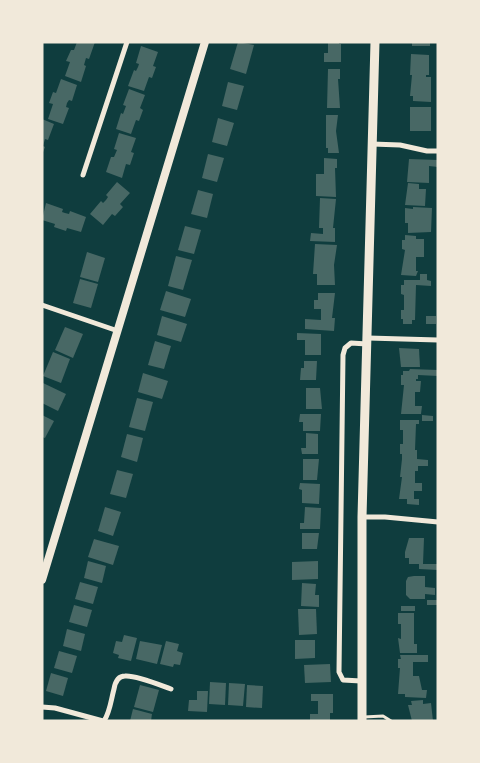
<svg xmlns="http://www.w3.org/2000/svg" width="480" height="763" viewBox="0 0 480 763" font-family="Barlow,sans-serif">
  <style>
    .building { fill: #486865 }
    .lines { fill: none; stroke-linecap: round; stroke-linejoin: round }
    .service { stroke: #f1e9da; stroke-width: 3 }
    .minor { stroke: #f1e9da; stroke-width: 5 }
    .secondary { stroke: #f1e9da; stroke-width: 8 }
    .trunk { stroke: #f1e9da; stroke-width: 9 }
  </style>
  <rect width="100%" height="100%" fill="#0f3d3e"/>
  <g class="building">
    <path d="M77 42H95L89 59 86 58 84 65 86 66 81 82 65 76 70 62 66 61 71 50H74Z"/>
    <path d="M238 42 254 45 246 74 230 69Z"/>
    <path d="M328 42H339V44H341V62H324V53H328Z"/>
    <rect x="412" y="42" width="18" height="4"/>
    <path d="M141 46 158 52 153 66 156 67 152 78 149 77 144 91 128 86 134 70 136 71 138 67 139 64 136 63Z"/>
    <path d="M411 54 429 55V75H426V77H431V102L413 101V96H410L412 75H410Z"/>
    <path d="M328 69H340V79H338L340 108H327Z"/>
    <path d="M61 79 77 85 72 101 69 100 67 103 66 107 69 108 63 124 48 119 53 104 49 103 53 92 56 93Z"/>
    <path d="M228 82 244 86 237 110 222 106Z"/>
    <path d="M129 89 145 95 140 108 143 110 139 121 136 120 131 134 116 129 121 113 123 114 126 106 123 105Z"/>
    <rect x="410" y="107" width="21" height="24"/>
    <path d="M326 115H338L336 131 339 153H328V148H326Z"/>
    <path d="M218 118 234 123 227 146 212 142Z"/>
    <path d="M42 119 54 124 48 140 45 139 43 146 45 147 42 155Z"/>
    <path d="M119 133 136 138 131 152 134 153 130 165 126 164 122 178 106 172 111 157H114L117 150 114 149Z"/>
    <path d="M208 154 224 158 217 182 202 178Z"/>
    <path d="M324 158 337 159V168H335L336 197 316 196V174H324Z"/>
    <path d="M409 159 438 160V167L429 166V183L407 182Z"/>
    <path d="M117 182 130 193 120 204 123 207 115 216 112 214 103 225 90 214 101 201 103 203 106 200 108 197 106 195Z"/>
    <path d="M408 183 419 184V189H426L425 206 405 205Z"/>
    <path d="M198 190 213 194 207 218 191 214Z"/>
    <path d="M320 198 336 199 333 228H335V242L310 241 311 233 323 234V228H319Z"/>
    <path d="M46 203 63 209 62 212 65 213 69 214 70 211 86 217 81 232 67 228 66 231 54 227 55 224 42 220Z"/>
    <path d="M413 207 432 208 431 232 408 233V223H405V208L413 209Z"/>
    <path d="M185 226 201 230 194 254 178 250Z"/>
    <path d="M405 235 416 236V239H424V257H416V271H418L416 276 401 275 405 250 402 249V240H405Z"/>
    <path d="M315 244 337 245 334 265 335 285H317V274H313Z"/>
    <path d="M87 252 105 258 98 282 80 277Z"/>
    <path d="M176 256 192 260 183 290 168 286Z"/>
    <path d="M420 274H427V280L431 281V286L416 285 415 320H412V324H403V319H401V310H404V295L401 294V285H404V280H420Z"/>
    <path d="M80 279 98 284 91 308 73 303Z"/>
    <path d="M166 291 191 299 185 317 160 310Z"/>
    <path d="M318 293H335L332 318H335L334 331 305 329V319L321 320V309H314V300H318Z"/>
    <path d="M162 316 187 324 181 342 157 335Z"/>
    <rect x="426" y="316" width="10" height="8"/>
    <path d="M65 327 83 334 73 358 55 350Z"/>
    <path d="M297 333 321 334V355H305V340H297Z"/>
    <path d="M155 341 171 346 164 369 148 365Z"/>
    <path d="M399 348 419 349 420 367H401Z"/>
    <path d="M53 352 70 359 61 383 43 376Z"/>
    <path d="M304 361H317L316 380H300L301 368H304Z"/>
    <path d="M410 369 438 370V376L418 375V379H416V381H421L420 392H415V406H422L421 414H401L404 385H401V375H403V371H409Z"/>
    <path d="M143 373 168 381 162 399 138 392Z"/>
    <path d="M43 383 66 394 58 411 42 403Z"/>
    <path d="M306 388H320L322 409H306Z"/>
    <path d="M137 398 153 402 145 431 129 427Z"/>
    <path d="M300 414H321L320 431H303V422H299Z"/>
    <path d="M42 415 54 421 45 438 42 437Z"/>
    <path d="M422 415 433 416V421H422Z"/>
    <path d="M400 420H419V424H416L415 450H417V459L428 460V466H418V471H415V483H422V491H414V499H419V505L407 504V499H399L402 477H400L402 459V454H400V444H403V430H400Z"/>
    <path d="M306 433 318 434V454H302L301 448H306Z"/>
    <path d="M127 434 143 438 137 462 121 457Z"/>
    <path d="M303 459H319L317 480H303Z"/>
    <path d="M117 470 133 474 126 498 110 494Z"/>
    <path d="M300 483 320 484 319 504 302 503V490L299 489Z"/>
    <path d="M105 507 121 512 113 536 98 531Z"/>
    <path d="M305 507 321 508 320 529H300V523H304Z"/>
    <path d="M302 533H319L317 549H302Z"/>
    <path d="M409 538H424L423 564H438V570L419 569V564H409V558H405V552Z"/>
    <path d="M94 539 119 546 113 565 88 557Z"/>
    <path d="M88 561 106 566 102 583 84 578Z"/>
    <path d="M318 561V579L292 580V562Z"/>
    <path d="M414 576H425V587L435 588V595L425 594V599H410L406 595V581L408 577Z"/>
    <path d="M80 582 98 587 93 604 75 599Z"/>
    <path d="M302 583 316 584 315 595H319V607L301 606Z"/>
    <rect x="427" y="600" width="11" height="5"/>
    <path d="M74 605 92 610 87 627 69 622Z"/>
    <rect x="401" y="606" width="14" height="5"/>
    <path d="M298 609H316L317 634 299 635Z"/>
    <path d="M398 613H414V644H417V653H400L398 638 401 639V624H398Z"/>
    <path d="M67 629 85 634 81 651 63 646Z"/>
    <path d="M124 635 137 638 131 661 118 658 119 655 113 653 116 641 122 642Z"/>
    <path d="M295 640H315V658L295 659Z"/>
    <path d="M140 641 162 645 157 664 136 659Z"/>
    <path d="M166 641 179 644 177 651 183 653 180 665 174 664 173 667 160 664Z"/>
    <path d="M59 651 77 656 72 673 54 668Z"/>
    <path d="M400 655H428V662H413V676H419L422 690H427L426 698 405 697V694H398L400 668H398V659H401Z"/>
    <path d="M330 664 331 682 305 683 304 665Z"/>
    <path d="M51 673 68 678 63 696 46 691Z"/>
    <path d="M210 682 226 683 225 705 209 704Z"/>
    <path d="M229 683 245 684 243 706 228 705Z"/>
    <path d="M140 685 159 690 153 712 134 707Z"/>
    <path d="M247 685 263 686 262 708 246 707Z"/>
    <path d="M197 691H208L207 712 188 711 189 700H197Z"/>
    <path d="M311 694H333V713H330V721H310V714H318V701H311Z"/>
    <path d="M423 700V704L431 703 433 721H412L408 705H412L411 701Z"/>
    <path d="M133 709 152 714 151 721H130Z"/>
  </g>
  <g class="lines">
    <path class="service" d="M364 717 383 716 391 721"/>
    <g class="minor">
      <path d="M372 144 400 145 427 151H438"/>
      <path d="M83 175 127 42"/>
      <path d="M42 305 118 331"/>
      <path d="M368 338 438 340"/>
      <path d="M362 517H385L438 522"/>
      <path d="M361 681 343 680 339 672 343 355 345 348 351 343 367 344"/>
      <path d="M42 707 55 708 103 721"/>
      <path d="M104 721C110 712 111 700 114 689 115 683 118 676 125 676 136 675 160 685 171 689"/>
    </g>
    <path class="secondary" d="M42 580 205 42"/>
    <path class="trunk" d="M362 721V517L375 42"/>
  </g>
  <rect width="480" height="763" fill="none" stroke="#f1e9da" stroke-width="87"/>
</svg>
